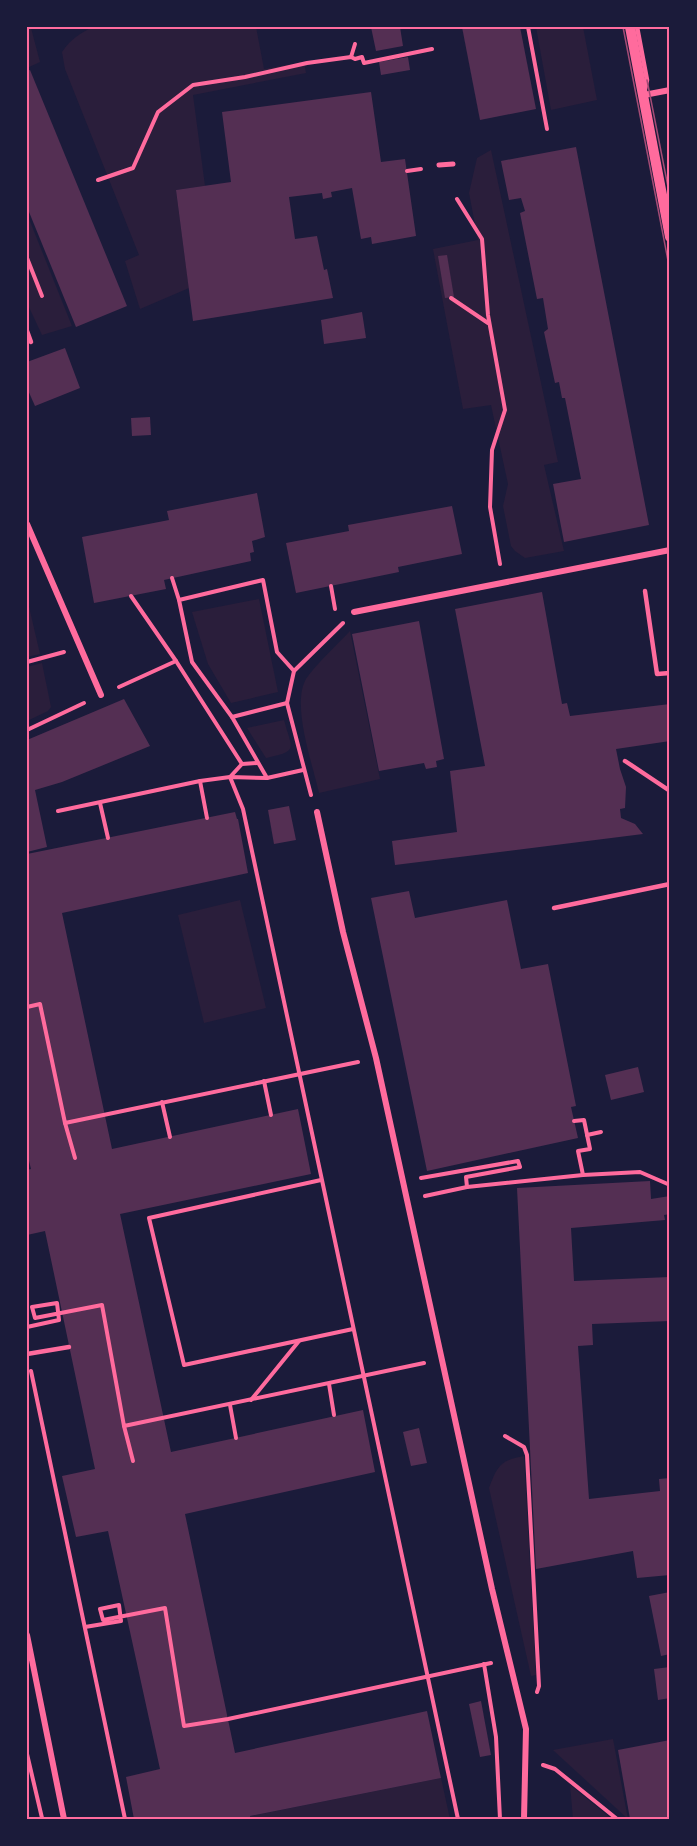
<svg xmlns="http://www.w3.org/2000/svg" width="697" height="1846" viewBox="0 0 697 1846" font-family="Signika,sans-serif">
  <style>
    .green { fill: #2a1e3b }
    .building { fill: #542f53 }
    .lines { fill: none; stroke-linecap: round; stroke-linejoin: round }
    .path { stroke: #ff6b9d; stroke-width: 4 }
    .service { stroke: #ff6b9d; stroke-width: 4.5 }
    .pedestrian { stroke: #ff6b9d; stroke-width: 5 }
    .minor { stroke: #ff6b9d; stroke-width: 6 }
    .tertiary { stroke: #ff6b9d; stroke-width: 10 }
    .tram { stroke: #a44b75; stroke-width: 1.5 }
    .neatline { fill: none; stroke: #ff6b9d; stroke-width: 2 }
  </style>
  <rect width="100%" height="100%" fill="#1b1b3a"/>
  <g class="green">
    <path d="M27 27 31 28 40 62 27 68Z"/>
    <path d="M93 27H256L264 69 304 62 306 73 193 95 205 186 176 190 189 288 140 309 125 261 139 255 65 69 62 52C71 39 79 34 93 27Z"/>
    <path d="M536 27H583L597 100 551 110Z"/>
    <path d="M491 150 558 462 544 465 564 551 525 558 515 551 511 546 503 506 508 484 491 405 463 409 433 249 478 240 469 193 477 158Z"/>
    <path d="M27 214 72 326 42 335 27 303Z"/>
    <path d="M27 598 40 654 27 657Z"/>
    <path d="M259 599 278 692 231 703 208 664 192 612Z"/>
    <path d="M350 631 380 779 319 793C313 765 291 705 306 679 316 664 337 645 350 631Z"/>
    <path d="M42 663 51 707 48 711 27 721V667Z"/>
    <path d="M284 720C292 750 299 751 266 758L247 728Z"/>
    <path d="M240 900 266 1008 204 1023 178 915Z"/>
    <path d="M524 1456 536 1675 531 1676 489 1488C497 1466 501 1460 524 1456Z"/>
    <path d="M613 1739 628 1819 553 1750Z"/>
    <path d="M441 1778 450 1819H250V1816Z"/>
    <path d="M570 1785 612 1819H573Z"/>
  </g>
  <g class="building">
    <path d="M371 27H400L403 46 376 51Z"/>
    <path d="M462 27H520L536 109 480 120Z"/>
    <path d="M408 57 410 70 381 75 379 62Z"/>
    <path d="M30 70 127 306 76 327 27 207V71Z"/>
    <path d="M371 92 381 162 405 159 416 236 372 244 371 237 361 239 352 188 331 192 332 197 323 199 322 193 289 197 295 239 317 236 324 270 327 269 333 298 193 321 176 190 231 182 222 112Z"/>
    <path d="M576 147 649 525 564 542 553 484 581 479 565 398H562L559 382 555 383 544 332 548 329 543 298 537 299 520 213 525 211 521 198 509 200 501 161Z"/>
    <path d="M447 255 454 297 445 298 438 256Z"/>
    <path d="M362 312 366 338 324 344 321 320Z"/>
    <path d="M65 348 80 388 35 406 27 388V362Z"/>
    <path d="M150 417 151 435 132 436 131 418Z"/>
    <path d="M257 493 265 537 252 541 254 552 250 553 251 561 164 580 166 589 94 603 82 537 169 520 167 511Z"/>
    <path d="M452 506 462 554 398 567 399 572 296 593 286 543 349 531 348 525Z"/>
    <path d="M542 592 562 704 567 703 570 716 670 704V741L616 749 620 769 626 787 625 808 620 809 621 818 635 824 643 834 395 865 392 841 457 832 450 771 485 766 455 609Z"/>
    <path d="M419 621 444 759 436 761 437 767 426 769 424 763 379 771 352 634Z"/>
    <path d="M124 699 150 746 62 782 35 790 47 847 27 852V740Z"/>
    <path d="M289 806 296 840 274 844 268 810Z"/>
    <path d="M235 812 237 819H238L248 873 62 913 112 1149 298 1109 311 1174 120 1214 171 1452 363 1410 375 1472 185 1514 235 1753 427 1711 441 1778 250 1816V1819H134L126 1777 160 1769 108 1531 76 1537 62 1476 95 1469 45 1231 27 1235V1170L31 1169 27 1153V854Z"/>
    <path d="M409 891 415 918 507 900 521 969 548 964 576 1106 571 1107 578 1138 427 1171 371 898Z"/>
    <path d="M638 1067 644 1092 611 1100 605 1075Z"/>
    <path d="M650 1181 651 1199 670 1196V1214L664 1215 665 1220 571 1228 574 1281 670 1277V1321L592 1324 593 1345 578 1346 589 1499 660 1491 659 1479 670 1478V1575L637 1578 633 1551 536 1569 517 1188Z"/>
    <path d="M419 1428 427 1463 411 1466 403 1432Z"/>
    <path d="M670 1592V1654L661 1656 649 1596Z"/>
    <path d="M670 1667V1698L658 1700 654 1669Z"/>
    <path d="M481 1701 491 1755 480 1757 469 1704Z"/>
    <path d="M670 1740V1819H630L618 1750Z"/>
  </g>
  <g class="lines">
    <g class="path">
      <path d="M528 27 547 129"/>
      <path d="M351 57 355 44"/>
      <path d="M407 171 421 169"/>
      <path d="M98 180 133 168 158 112 193 85 245 77 307 63 351 57 355 59 362 57 364 63 432 49"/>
      <path d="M457 199 482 239 488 315 505 410 492 450 490 507 500 564"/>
      <path d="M27 258 42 296"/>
      <path d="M451 298 488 323"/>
      <path d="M172 578 179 600"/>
      <path d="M331 586 335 609"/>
      <path d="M131 596 176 661"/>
      <path d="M27 662 64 652"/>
      <path d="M119 687 176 661 242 764 257 763"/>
      <path d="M287 703 232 717 267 778 303 770"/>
      <path d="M232 717 192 662 179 600 263 580 277 652 294 671"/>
      <path d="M27 730 84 703"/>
      <path d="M242 764 230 777 243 809 458 1819"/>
      <path d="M200 781 207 818"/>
      <path d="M311 795 287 703 294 671 343 623"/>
      <path d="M100 803 108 838"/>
      <path d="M58 811 200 781 230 777 267 778"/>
      <path d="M27 1007 40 1004 65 1123 358 1062"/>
      <path d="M264 1081 271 1115"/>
      <path d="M162 1102 170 1137"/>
      <path d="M574 1121 584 1120 590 1149 578 1151 583 1175"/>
      <path d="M65 1123 75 1158"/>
      <path d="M587 1135 601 1132"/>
      <path d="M421 1178 518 1161 520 1167 466 1177 467 1187"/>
      <path d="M321 1180 149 1218 184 1365 353 1329"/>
      <path d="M425 1196 467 1187 583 1175 640 1172 670 1185"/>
      <path d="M27 1327 59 1320 57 1303 32 1307 35 1318 102 1305 124 1426 424 1363"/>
      <path d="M31 1371 125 1819"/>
      <path d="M329 1384 334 1415"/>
      <path d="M251 1400 299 1341"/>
      <path d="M230 1405 236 1438"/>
      <path d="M124 1426 133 1461"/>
      <path d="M505 1436 524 1447 527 1455 539 1686 537 1692"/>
      <path d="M85 1627 121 1621 119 1605 100 1609 103 1620 165 1608 184 1726 228 1719 491 1663"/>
      <path d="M484 1664 496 1737 500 1819"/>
      <path d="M27 1754 42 1818"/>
      <path d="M543 1765 555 1769 617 1819"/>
    </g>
    <g class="service">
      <path d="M637 27 647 80 645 89"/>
      <path d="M27 331 31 342"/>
      <path d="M645 591 657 674 670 673"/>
      <path d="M625 761 670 791"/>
      <path d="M554 908 670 884"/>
      <path d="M27 1354 69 1347"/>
    </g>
    <path class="pedestrian" d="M439 165 453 164"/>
    <g class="minor">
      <path d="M644 95 670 90"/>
      <path d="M27 524 101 695"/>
      <path d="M354 612 670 550"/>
      <path d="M317 812 343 932 376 1058 492 1589 526 1729 524 1819"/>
      <path d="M27 1635 64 1819"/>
    </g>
    <path class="tertiary" d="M630 27 670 237"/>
    <g class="tram">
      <path d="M623 27 670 271"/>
      <path d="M647 80 670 197"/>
    </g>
  </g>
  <rect width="697" height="1846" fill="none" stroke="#1b1b3a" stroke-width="57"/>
  <rect x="28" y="28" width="640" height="1790" class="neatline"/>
</svg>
